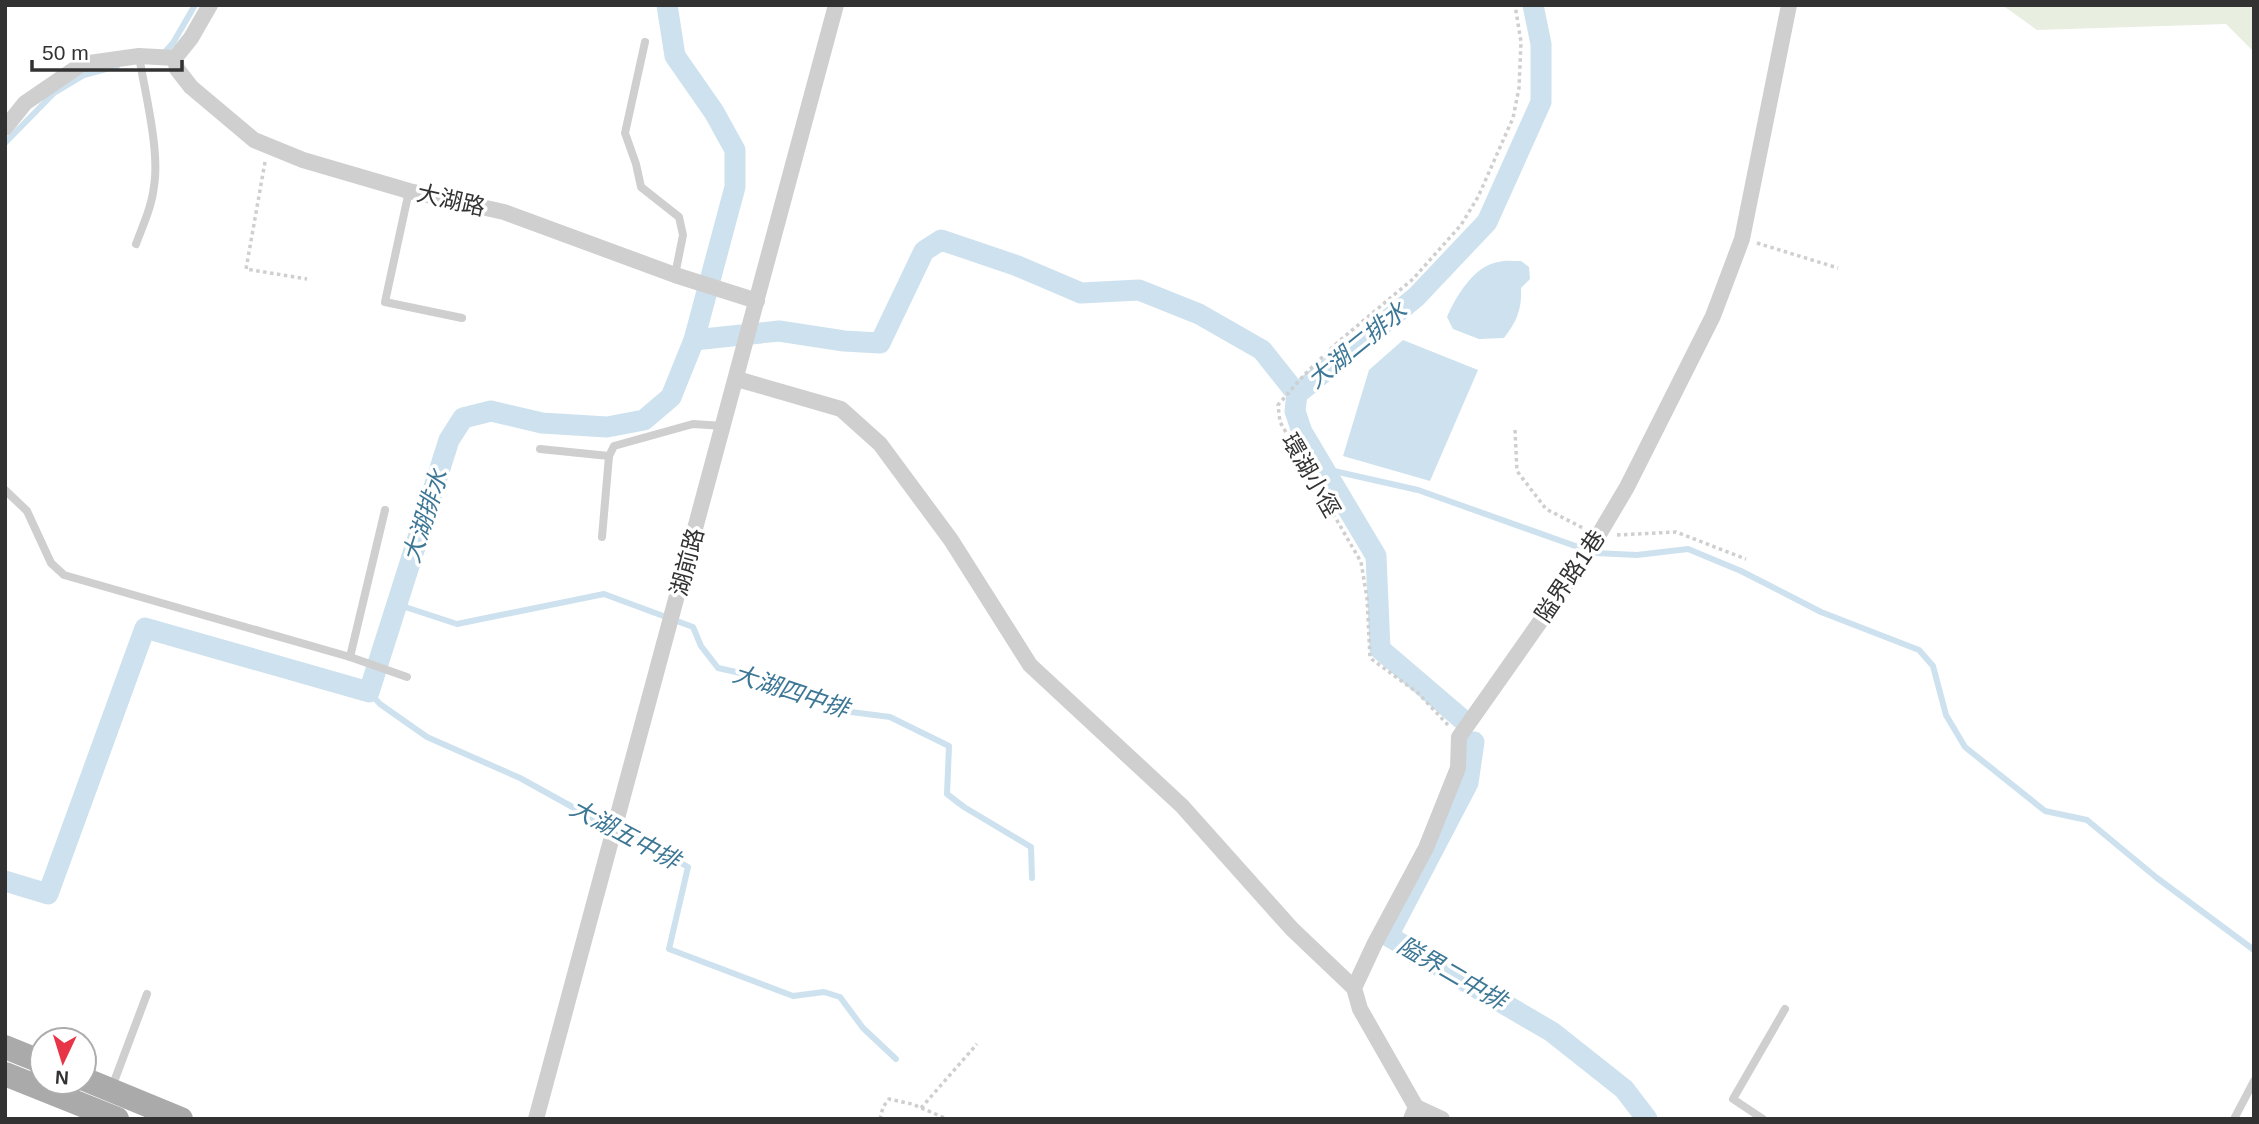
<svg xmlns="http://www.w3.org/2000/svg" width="2259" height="1124" viewBox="0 0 2259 1124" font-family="Helvetica,'Noto Sans TC',sans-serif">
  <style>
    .green { fill: #e8eee0 }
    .water { fill: #cde2ee }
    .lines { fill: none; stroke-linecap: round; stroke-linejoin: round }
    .stream { stroke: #cde2ee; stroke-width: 6 }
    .canal { stroke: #cde2ee; stroke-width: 21 }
    .path { stroke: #cfcfcf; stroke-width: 3.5; stroke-dasharray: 3.5 3.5; stroke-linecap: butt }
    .service { stroke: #cfcfcf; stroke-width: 8 }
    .minor { stroke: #cfcfcf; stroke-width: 16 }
    .primary { stroke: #aaa; stroke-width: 24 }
    .labels { text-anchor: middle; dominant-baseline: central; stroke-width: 7; stroke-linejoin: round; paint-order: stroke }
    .street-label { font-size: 23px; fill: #323232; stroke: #fff }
    .water-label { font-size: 24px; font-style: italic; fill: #3d7796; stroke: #fff }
  </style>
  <rect width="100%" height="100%" fill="#fff"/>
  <path class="green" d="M2002 5H2254V52L2226 24 2037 30Z"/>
  <g class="water">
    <path d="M1521 261 1529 267 1530 279 1521 288C1522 309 1517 321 1504 338L1479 339 1453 329 1447 317C1456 296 1474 266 1498 262 1505 260 1514 261 1521 261Z"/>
    <path d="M1403 340 1478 370 1430 481 1343 456 1369 370Z"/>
  </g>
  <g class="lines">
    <g class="stream">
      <path d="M161 56 173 43 195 5"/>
      <path d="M5 143 54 93 84 75 117 66"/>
      <path d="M1325 469 1418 490 1595 553 1637 555 1688 549 1741 571 1821 612 1919 650 1933 666 1946 715 1965 747 2045 811 2087 820 2157 878 2254 950"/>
      <path d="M399 605 457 624 604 594 693 627 701 646 718 668 754 676 814 694 843 711 890 717 949 746 947 794 964 807 1031 847 1032 878"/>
      <path d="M369 692 380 704 427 737 520 778 596 820 623 830 688 867 669 949 793 996 824 992 840 997 863 1028 896 1059"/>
    </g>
    <g class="canal">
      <path d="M694 340 779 331 844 341 880 343 924 251 941 240 1015 265 1081 293 1139 290 1199 314 1262 350 1297 394"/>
      <path d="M1297 394 1416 297 1487 222 1541 102V44L1533 5"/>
      <path d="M1297 394 1295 411 1302 432 1376 556 1380 649 1463 720"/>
      <path d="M1474 742 1468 783 1388 936 1552 1032 1624 1089 1647 1119"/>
      <path d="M5 881 48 894 145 628 369 692 449 440 463 418 491 411 542 423 607 427 644 420 671 397 694 340 735 187V150L714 112 675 56 667 5"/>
    </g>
    <g class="path">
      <path d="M265 162 246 269 307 279"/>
      <path d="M1757 243 1838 268"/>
      <path d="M1515 430 1517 471 1546 509 1583 528"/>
      <path d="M1617 535 1676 532 1746 559"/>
      <path d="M1448 725 1418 693 1370 658 1367 598 1361 562 1280 422 1278 405 1304 375 1338 342 1413 279 1461 225 1478 197 1513 118 1519 88 1521 42 1515 5"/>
      <path d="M921 1108 977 1044"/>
      <path d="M880 1119 883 1107 889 1099 912 1104 947 1119"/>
    </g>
    <g class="service">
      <path d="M645 42 625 133 636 164 641 187 679 217 683 235 675 275"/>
      <path d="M409 191 385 302 462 318"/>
      <path d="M136 244C143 225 152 206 154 186 160 151 145 93 139 56"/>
      <path d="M540 449 609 456"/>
      <path d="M5 490 27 511 51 563 64 575 350 657 407 677"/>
      <path d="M602 537 609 456 614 446 693 424 724 426"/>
      <path d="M350 657 385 510"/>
      <path d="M112 1087 147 994"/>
      <path d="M1763 1119 1733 1099 1785 1009"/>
      <path d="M2234 1119 2254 1081"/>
    </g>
    <g class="minor">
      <path d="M175 58 177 69 191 87 254 140 303 160 409 191 504 212 675 275 757 301"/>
      <path d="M175 58 191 38 210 5"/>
      <path d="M5 128 25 103 82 64 139 56 175 58"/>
      <path d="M737 379 841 409 880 444 951 540 1030 665 1182 806 1292 929 1354 988"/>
      <path d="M1416 1107 1442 1119"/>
      <path d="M536 1119 836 5"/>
      <path d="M1411 1119 1416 1107 1360 1009 1354 988 1375 943 1426 848 1458 768 1459 737 1573 575 1598 536 1627 487 1713 316 1742 239 1789 5"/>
    </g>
    <g class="primary">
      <path d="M5 1047 42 1062"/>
      <path d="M5 1074 117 1119"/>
      <path d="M84 1079 181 1119"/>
    </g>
  </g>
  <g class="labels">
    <g class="street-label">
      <text transform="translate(451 200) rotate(13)">大湖路</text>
      <text transform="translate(1311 475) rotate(60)">環湖小徑</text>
      <text transform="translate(687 562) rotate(-75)">湖前路</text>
      <text transform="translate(1570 576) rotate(-56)">隘界路1巷</text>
    </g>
    <g class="water-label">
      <text transform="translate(1357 345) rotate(-39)">大湖二排水</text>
      <text transform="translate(425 516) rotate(-72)">大湖排水</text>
      <text transform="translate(791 691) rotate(18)">大湖四中排</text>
      <text transform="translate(625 834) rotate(28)">大湖五中排</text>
      <text transform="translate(1452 973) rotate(30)">隘界二中排</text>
    </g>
  </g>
  <rect width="2259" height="1124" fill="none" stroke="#323232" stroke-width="14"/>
  <g transform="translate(63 1061) rotate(184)"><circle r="33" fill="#ffffff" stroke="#adadad" stroke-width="2"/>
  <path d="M0-5L12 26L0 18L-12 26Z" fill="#e83447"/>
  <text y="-10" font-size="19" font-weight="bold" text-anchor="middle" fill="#323232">N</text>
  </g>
  <path d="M32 60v10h150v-10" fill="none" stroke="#323232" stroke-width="3.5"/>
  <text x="42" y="60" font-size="21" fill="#323232" stroke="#ffffff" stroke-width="5" paint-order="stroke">50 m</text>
</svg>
